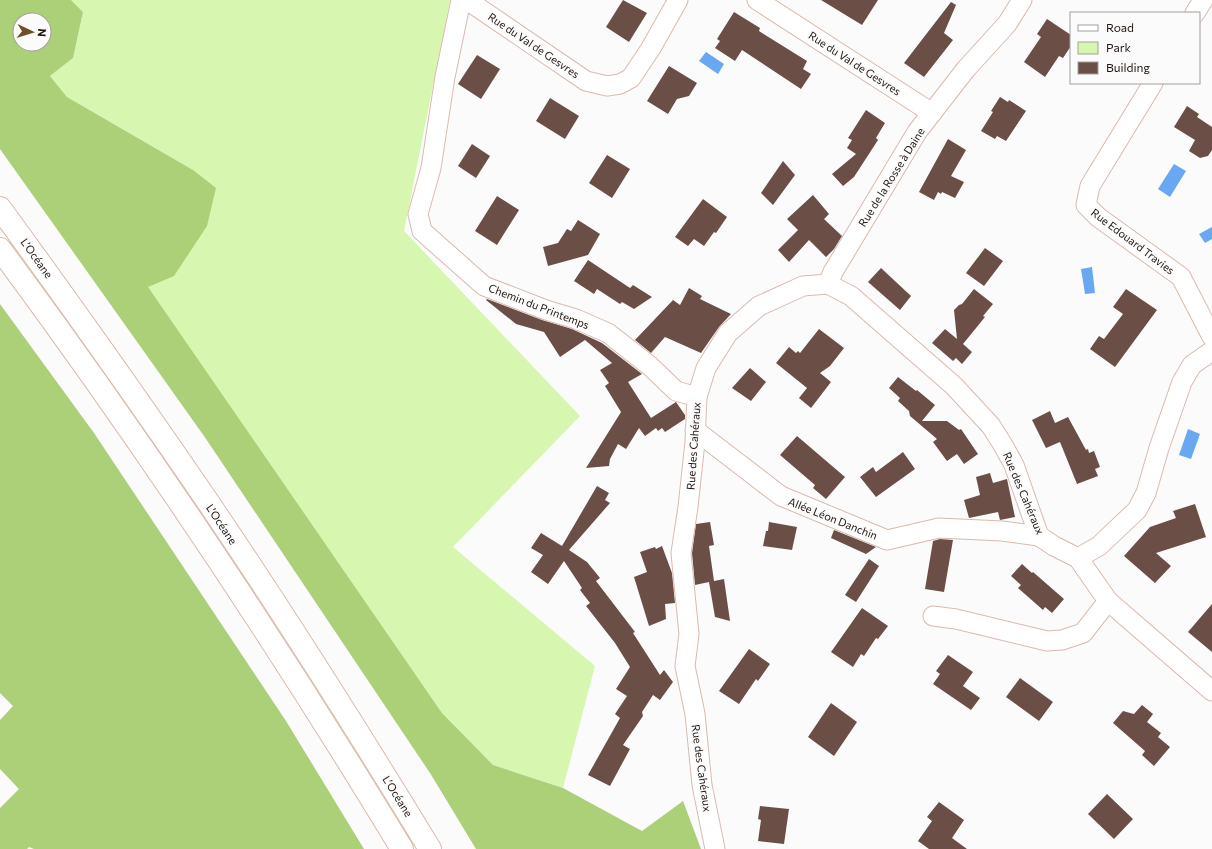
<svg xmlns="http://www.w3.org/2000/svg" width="1212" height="849" viewBox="0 0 1212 849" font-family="Commissioner,sans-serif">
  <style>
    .green { fill: #d7f6b0 }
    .forest { fill: #abd077; fill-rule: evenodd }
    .water { fill: #69a8f0 }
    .building { fill: #6b4f47 }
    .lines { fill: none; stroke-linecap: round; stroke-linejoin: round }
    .minor-casing { stroke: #d9baac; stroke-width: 21 }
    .highway-casing { stroke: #d9baac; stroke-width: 24 }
    .minor { stroke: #fff; stroke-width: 19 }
    .highway { stroke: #fff; stroke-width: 22 }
    .labels { text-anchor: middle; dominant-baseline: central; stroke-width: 4; stroke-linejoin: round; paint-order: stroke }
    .street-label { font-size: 11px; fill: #221612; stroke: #fbfbfb }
  </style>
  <rect width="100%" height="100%" fill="#fbfbfb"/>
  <path class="green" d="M71 0H450L404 231 580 416 453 547 595 666 563 788 493 765 442 713 147 287 193 170 67 97 50 76 73 58 83 12Z"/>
  <g class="forest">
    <path d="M0 0H71L83 12 73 58 50 76 67 97 193 170 216 188 207 226 174 276 148 287 442 713 493 765 563 788 642 831 683 801 701 849H476L430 773 204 436 0 149ZM20 20H44V44H20Z"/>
    <path d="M0 304 94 433 286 721 364 849H34L29 847 27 849H0V808L19 789 0 769V720L13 706 0 693Z"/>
  </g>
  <g class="water">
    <path d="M706 52 724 64 718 74 699 61Z"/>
    <path d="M1174 164 1186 171 1170 197 1158 189Z"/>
    <path d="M1212 227V239L1205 243 1199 234Z"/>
    <path d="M1092 267 1095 293 1085 294 1081 269Z"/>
    <path d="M1188 429 1200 434 1191 459 1179 455Z"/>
  </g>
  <g class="building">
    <path d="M623 0 647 13 629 42 606 27Z"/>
    <path d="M821 0H878L862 25Z"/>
    <path d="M951 2 956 5 944 33 953 40 924 77 904 63Z"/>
    <path d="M734 12 760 28 759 31 807 61 803 69 811 74 801 89 742 50 735 61 715 48 720 41 717 39Z"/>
    <path d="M1047 19 1071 35V46L1063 58 1059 56 1045 77 1024 62 1041 37 1037 34Z"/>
    <path d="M477 55 500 69 481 99 458 84Z"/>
    <path d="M669 66 697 83 689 96 677 99 668 114 647 101Z"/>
    <path d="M1000 97 1008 102 1009 100 1026 111 1006 141 997 136 995 139 981 131 993 112 991 111Z"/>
    <path d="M550 98 579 116 565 139 536 121Z"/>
    <path d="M1187 106 1199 114 1197 117 1212 127V150L1208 156 1200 158 1189 151 1195 140 1174 127Z"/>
    <path d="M866 110 885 123 876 138 878 140 854 177 843 186 832 174 856 154 847 148 852 140 848 138Z"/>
    <path d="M948 139 966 150 951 176 964 182 955 198 942 192 941 194 938 192 934 200 919 192Z"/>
    <path d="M472 144 490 156 476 178 458 166Z"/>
    <path d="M607 155 630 169 612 198 589 183Z"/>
    <path d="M783 161 795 175 773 205 761 193Z"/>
    <path d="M813 195 829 214 824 219 842 236 834 249 826 257 809 240 789 262 778 250 798 230 787 219Z"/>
    <path d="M497 196 519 210 497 245 475 231Z"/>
    <path d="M703 199 727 217 716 233 714 232 704 246 694 239 688 246 675 237Z"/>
    <path d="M578 220 600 234 588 255 548 266 543 247 558 243 567 229 571 231Z"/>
    <path d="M985 248 1003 261 984 286 966 273Z"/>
    <path d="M588 260 630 288 633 285 652 297 634 309 622 302 620 304 597 289 594 294 574 281Z"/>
    <path d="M881 268 911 296 900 310 868 282Z"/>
    <path d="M689 288 702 296 700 299 731 314 719 327 701 353 665 337 651 353 635 340 673 300 680 305Z"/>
    <path d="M974 289 993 304 983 316 985 317 963 344 972 352 962 364 956 358 953 361 932 343 945 329 957 339 954 310 959 305 962 304Z"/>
    <path d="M1126 289 1157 310 1115 367 1090 349 1099 336 1104 339 1123 314 1113 307Z"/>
    <path d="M487 299 542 320 572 329 602 343 642 374 628 382 651 418 676 402 685 415V419L665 432 662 428 658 431 656 428 645 436 639 428 626 449 618 444 610 459 609 466 586 468 621 412 605 386 609 383 600 370 612 363 585 340 560 357 544 332 516 324 486 300Z"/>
    <path d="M819 329 844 348 830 366 820 373 831 382 811 408 799 398 807 388 776 363 789 347 796 353 798 351 800 353Z"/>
    <path d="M750 368 766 382 751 401 732 388Z"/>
    <path d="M898 377 916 391 917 390 935 405 922 421H947L959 430 961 429 978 454 964 464 957 454 947 461 933 442 937 439 910 416 909 411 898 401 900 398 889 388Z"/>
    <path d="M1050 411 1055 423 1068 417 1086 450 1088 449 1089 453 1094 451 1100 467 1095 469 1098 476 1077 484 1060 442 1046 448 1032 420Z"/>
    <path d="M797 436 845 477 826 499 813 488 815 485 780 455Z"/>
    <path d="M903 452 915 469 876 497 860 477 873 467 876 472Z"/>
    <path d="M990 473 993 483 1007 479 1015 517 1000 520 998 512 969 518 964 500 980 495 976 477Z"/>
    <path d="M597 486 609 493 605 500 610 503 569 550 587 562 600 578 596 581 635 632 633 633 660 675 664 670 673 682 660 700 653 695 642 712 643 716 623 745 630 749 610 786 588 775 620 718 615 714 627 696 616 689 630 667 615 643 586 606 590 603 580 590 582 588 564 561 548 584 531 572 543 555 531 548 541 533 562 546Z"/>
    <path d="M1195 504 1206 537 1156 553 1171 566 1155 583 1124 556 1150 527 1176 518 1173 511Z"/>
    <path d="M710 522 714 545 709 546 714 581 724 579 730 621 715 617 709 582 695 585 692 553 696 524Z"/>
    <path d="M769 522 797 527 792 550 763 546 766 531H768Z"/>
    <path d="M834 530 876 547 866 554 831 538Z"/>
    <path d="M940 539 953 540 944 592 925 589 933 541Z"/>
    <path d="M662 546 672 573 675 603 665 604 666 619 649 626 634 577 647 572 640 552 655 547 656 549Z"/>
    <path d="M869 559 879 566 856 602 845 595Z"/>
    <path d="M1022 564 1032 573 1033 572 1064 599 1052 613 1045 607 1043 610 1018 588 1021 585 1011 576Z"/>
    <path d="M1212 604V652L1188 632Z"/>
    <path d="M862 608 888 626 878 639 876 638 864 656 861 654 853 667 831 652Z"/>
    <path d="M749 649 770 664 758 681 756 679 739 704 719 691Z"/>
    <path d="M948 655 973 672 963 686 980 698 971 710 933 684 940 674 936 671Z"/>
    <path d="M1020 678 1053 702 1039 721 1006 697Z"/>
    <path d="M831 703 857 722 834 756 808 737Z"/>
    <path d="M1142 705 1153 714 1147 722 1161 733 1158 737 1170 747 1154 766 1142 755 1145 751 1113 723 1123 711 1134 714Z"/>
    <path d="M1107 794 1133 819 1114 839 1088 814Z"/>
    <path d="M939 802 964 820 952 838 967 849H929L918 841 932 821 927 817Z"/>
    <path d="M760 806 789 809 784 844 758 841 761 820 758 819Z"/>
  </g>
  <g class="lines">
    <g class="minor-casing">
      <g id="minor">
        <path d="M461 0 445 77 431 168 418 214 422 231 484 286 546 310 576 319 608 333 650 366 676 391 697 397"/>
        <path d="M467 0 586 81 607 86 620 84 631 78 651 48 678 0"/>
        <path d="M757 0 932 113"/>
        <path d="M1195 13 1203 0"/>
        <path d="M1153 83 1090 186 1086 205 1098 217 1181 277 1212 337"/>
        <path d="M828 284 833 272 917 132 966 69 1007 24 1022 0"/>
        <path d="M695 430 781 496 887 540 939 528 1002 531 1039 536"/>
        <path d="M1078 558 1099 546 1137 510 1146 493 1159 448 1182 382 1192 365 1212 351"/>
        <path d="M933 616 956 619 1047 641 1062 640 1083 633 1108 601"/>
        <path d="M715 849 702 785 695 714 685 666 689 634 681 553 688 507 695 442 697 397 706 368 728 333 759 306 803 286 828 284 851 296 954 386 991 426 1003 445 1014 465 1039 536 1054 546 1078 558 1108 601 1212 691"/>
      </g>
    </g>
    <g class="highway-casing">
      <g id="highway">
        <path d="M0 208C70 304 139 401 206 499 284 614 358 731 430 849"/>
        <path d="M0 249C143 442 277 643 402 849"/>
      </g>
    </g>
    <use href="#minor" class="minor"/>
    <use href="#highway" class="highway"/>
  </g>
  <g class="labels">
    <g class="street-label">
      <text transform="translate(534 45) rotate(34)">Rue du Val de Gesvres</text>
      <text transform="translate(855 63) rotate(33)">Rue du Val de Gesvres</text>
      <text transform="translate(891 177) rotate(-58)">Rue de la Rosse à Daine</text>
      <text transform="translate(1133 241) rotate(37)">Rue Edouard Travies</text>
      <text transform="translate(37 258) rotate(54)">L’Océane</text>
      <text transform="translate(539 306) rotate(21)">Chemin du Printemps</text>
      <text transform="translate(693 446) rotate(-86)">Rue des Cahéraux</text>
      <text transform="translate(1024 493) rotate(67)">Rue des Cahéraux</text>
      <text transform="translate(833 518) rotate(22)">Allée Léon Danchin</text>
      <text transform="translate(222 524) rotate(56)">L’Océane</text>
      <text transform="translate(702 768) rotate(82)">Rue des Cahéraux</text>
      <text transform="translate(398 796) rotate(58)">L’Océane</text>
    </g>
  </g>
  <rect x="1070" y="12" width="130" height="72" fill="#fbfbfb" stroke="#a49f9e"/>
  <rect x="1078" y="25" width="20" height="6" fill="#ffffff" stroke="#a49f9e"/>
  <text x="1106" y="32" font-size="12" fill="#221612">Road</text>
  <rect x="1078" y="42" width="20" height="12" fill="#d7f6b0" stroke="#a49f9e"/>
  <text x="1106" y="52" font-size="12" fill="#221612">Park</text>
  <rect x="1078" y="62" width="20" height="12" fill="#6b4f47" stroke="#a49f9e"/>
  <text x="1106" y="72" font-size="12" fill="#221612">Building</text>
  <g transform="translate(32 32) rotate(94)"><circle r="19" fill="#fbfbfb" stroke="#a49f9e"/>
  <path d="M0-3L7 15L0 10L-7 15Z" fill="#724e28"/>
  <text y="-6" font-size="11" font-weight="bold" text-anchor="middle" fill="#221612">N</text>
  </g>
</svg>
